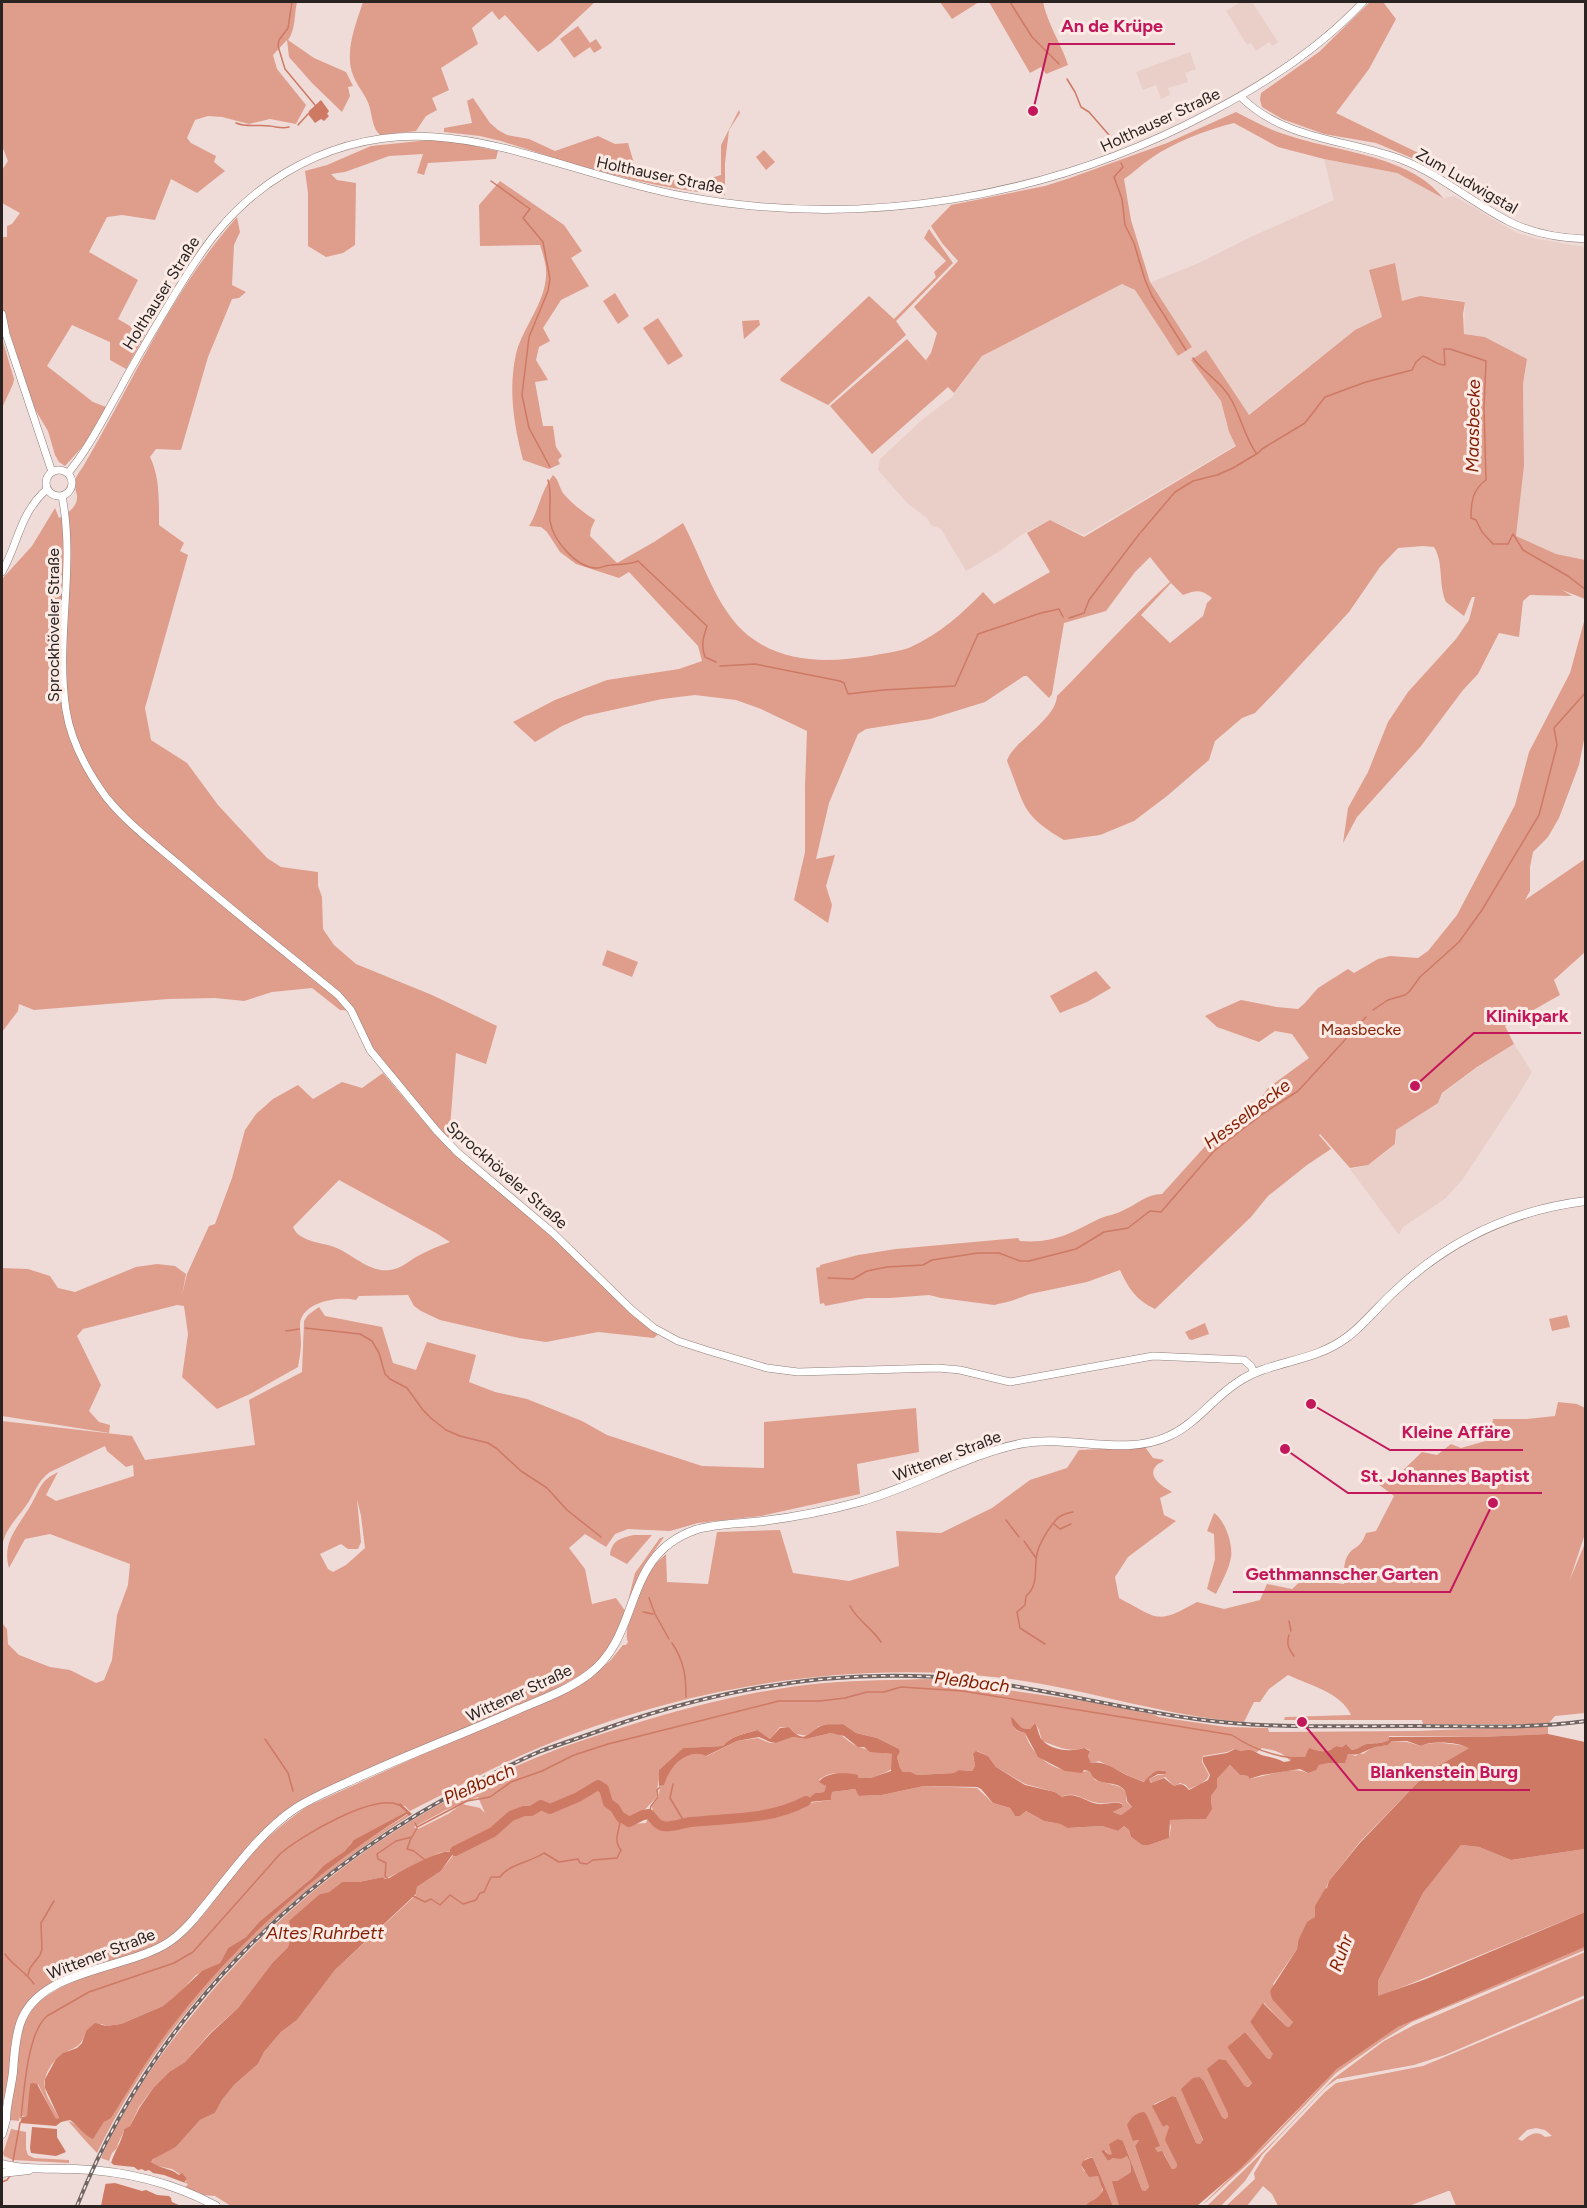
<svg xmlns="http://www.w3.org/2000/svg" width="1587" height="2208" viewBox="0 0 1587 2208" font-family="Figtree,sans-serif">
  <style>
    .built { fill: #e9cfc8 }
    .green { fill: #df9d8c; fill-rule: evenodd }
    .water { fill: #ce7964 }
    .pier { fill: #efdcd8 }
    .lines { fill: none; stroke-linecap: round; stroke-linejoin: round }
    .stream { stroke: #ce7964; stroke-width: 1.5 }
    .river { stroke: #ce7964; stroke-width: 10 }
    .tertiary-casing { stroke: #8f7e7a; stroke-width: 8 }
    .secondary-casing { stroke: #8f7e7a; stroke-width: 9 }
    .tertiary { stroke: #fff; stroke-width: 7 }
    .secondary { stroke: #fff; stroke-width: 8 }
    .rail-casing { stroke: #716664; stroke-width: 4 }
    .rail { stroke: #fceae5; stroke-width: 1.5; stroke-dasharray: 4.5; stroke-linecap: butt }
    .labels { text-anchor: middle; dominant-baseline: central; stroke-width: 6; stroke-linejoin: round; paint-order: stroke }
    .street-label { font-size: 16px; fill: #292321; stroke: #fceae5 }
    .park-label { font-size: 16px; fill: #872104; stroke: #fceae5 }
    .water-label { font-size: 18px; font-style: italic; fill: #821c00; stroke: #fceae5 }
    .leader { fill: none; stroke: #c2185b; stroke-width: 2 }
    .callout-dot { fill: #c2185b; stroke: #fceae5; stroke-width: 2 }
    .callout-label { font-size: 18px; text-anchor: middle; font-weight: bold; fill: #c2185b; stroke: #fceae5; stroke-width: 6; stroke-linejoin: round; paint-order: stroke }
  </style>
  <rect width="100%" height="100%" fill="#efdcd8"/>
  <g class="built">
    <path d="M1240 2H1252L1278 42 1272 46 1269 42 1256 51 1251 43 1247 45 1226 11Z"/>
    <path d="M1190 52 1196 69 1185 73 1188 82 1168 88 1170 95 1161 99 1156 85 1143 90 1136 72Z"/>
    <path d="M1324 159 1397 173 1443 198 1454 196 1517 233 1538 239 1585 247V561L1556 554 1516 536 1524 466 1523 384 1527 359 1486 337 1464 334 1465 301 1420 296 1402 302 1395 263 1370 271 1384 317 1355 330 1248 415 1206 350 1191 360 1221 401 1229 432 1236 445 1084 535 1050 520 1021 535 1000 551 966 571 941 529 931 525 927 518 908 504 878 470 880 459 923 419 952 397 982 356 1122 284 1135 290 1179 356 1192 347 1149 283 1199 263 1253 236 1334 200Z"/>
    <path d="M1514 1044 1532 1072 1519 1094 1463 1179 1446 1198 1403 1227 1399 1235 1350 1169 1368 1165 1387 1151 1396 1144V1130L1438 1103 1443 1093 1478 1067Z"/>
  </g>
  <g class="green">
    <path d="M2 2H297C294 14 296 29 288 40L314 58 346 72 353 86 348 87 350 96 342 112 312 83 289 57 287 40 273 55 277 69 306 105 296 124 270 119 249 124 222 117 208 116 195 120 187 138 191 143 216 156 214 162 225 171 197 193 171 179 155 220 122 215 107 217 89 252 138 280 118 319 145 335 126 369 110 360V342L72 325 47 366 93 402 106 407 84 445 65 466 59 462 55 455 48 431 33 406 2 308V237H7V226L12 224 20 213 2 203V170L8 161 2 146Z"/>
    <path d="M363 2H595L551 43 538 52 505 15 499 20 492 11 472 28 478 44 441 68 449 90 432 98 437 110 426 116 416 131 380 135C372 128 372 114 369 105 365 94 357 86 353 75 344 52 356 24 363 2Z"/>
    <path d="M940 2H979L952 19Z"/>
    <path d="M989 2H1043C1047 23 1061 43 1068 65L1046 74 1041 67 1030 73Z"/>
    <path d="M1370 2H1383L1396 19 1369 69 1336 113 1437 162 1438 169 1376 143 1324 134 1282 119 1262 107 1260 100 1261 93 1319 52Z"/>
    <path d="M578 26 590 43 596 39 602 48 594 53 590 47 574 58 560 39Z"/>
    <path d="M473 98 490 123 498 130 507 135 529 139 555 151 598 136 615 144 628 143 638 177 650 174 651 177C676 182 697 183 721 175V145L739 110 740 113 729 130 725 163V195C647 188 576 165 501 141L480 136 444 132V128L472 123 467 101Z"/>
    <path d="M1236 112C1252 120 1269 130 1287 135 1336 152 1410 155 1443 198L1397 173 1324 159 1278 147 1234 123C1206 130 1174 142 1150 159 1141 165 1133 173 1124 179L1131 220 1150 282 1192 347 1178 356 1135 290 1122 284 982 356 954 393 948 387 872 454 830 406 907 339 930 365 926 360 931 353 937 333 914 307 958 261 942 243 931 226 951 205 1045 186 1070 178 1167 143Z"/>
    <path d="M429 140 461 143 498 151 496 159 428 163 424 175 417 173 423 154 389 156 345 172 331 174 337 180 356 183 355 245 343 253 326 257 308 246V193L305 171 327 165 371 146Z"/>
    <path d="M764 150 775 162 766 170 756 157Z"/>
    <path d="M500 181 564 225 582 251 571 258 589 286 561 300 543 328 550 341 539 347 536 360 548 380 535 382 543 426H553L556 447 562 456 558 460 560 464 549 469 523 460C514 425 508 390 516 354 522 329 545 303 546 276 547 266 543 254 540 245L480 246 479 205Z"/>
    <path d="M237 217 240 232 234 245 232 285 246 292 239 298 232 299 208 357 181 450 156 449 150 457C160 477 159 502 159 525L184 543 180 551 188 555 145 708 151 740 187 763 218 805 267 858 281 867 318 872V886L322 897 323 929 334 945 356 964 432 995 497 1026 486 1064 456 1053 449 1139 430 1119 373 1049 354 1011 340 1010 312 988 272 992 244 1001 215 998 168 999 34 1010 19 1004 18 1011 2 1032V579L32 546 55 508 59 518C68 513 78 507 77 495 76 491 74 485 75 481 76 476 81 470 84 465 133 382 172 290 237 217Z"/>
    <path d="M929 229 953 263 896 321 906 335 828 405 781 381 780 379 869 296 894 319 936 277 934 272 946 261 924 238Z"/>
    <path d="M1395 263 1402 301 1420 296 1465 302 1463 314 1464 334 1485 337 1527 359 1523 384 1524 466 1516 536 1556 554 1585 560V599L1562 590 1572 596 1530 595 1523 601 1519 637 1499 633 1478 674 1463 690 1421 746 1357 817 1343 843 1348 808 1368 772 1388 722 1408 692 1456 639 1469 620 1475 597H1472L1464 616 1446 602C1438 584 1444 563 1434 547L1423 546 1398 548 1380 567 1349 612 1279 688 1255 713 1242 718 1215 741 1209 760 1167 796 1134 821 1100 835 1064 840C1019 814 1025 804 1007 761 1011 743 1056 720 1057 696 1095 658 1130 618 1170 582L1150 557 1135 572 1106 611 1064 623 1052 694 1049 698 1027 676H1024L985 702 930 719 866 729 858 734 829 803 816 859 835 855 826 886 832 905 828 923 794 900 805 852V787L807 731 761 709 736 700 695 695 662 699 585 716 562 726 535 742 513 722 555 700 607 680 679 669 702 661 698 646 629 572 619 578 576 564 560 552 547 532 541 527 529 526C539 510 541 491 553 475 559 480 559 487 563 493 572 504 583 512 595 520L591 529 590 536 617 563 654 542 683 523C702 558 713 601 742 630 778 664 826 663 871 656 884 653 899 652 911 647 939 634 962 614 983 592L994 604 1050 572 1027 533 1050 520 1084 537 1236 446 1229 432 1221 401 1191 360 1206 350 1249 415 1355 330 1382 317 1369 270ZM1171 583 1183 595C1196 590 1201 589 1212 598L1207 603 1203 616 1170 643 1141 615Z"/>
    <path d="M615 293 629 316 618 324 603 301Z"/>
    <path d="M658 318 683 356 668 365 643 328Z"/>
    <path d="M759 320 760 325 744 339 742 321Z"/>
    <path d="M2 338 14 379 13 384 2 408Z"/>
    <path d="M1585 618 1586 730 1579 765 1559 818 1548 837 1533 852 1530 867V891L1525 900 1585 859V952L1554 980 1560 995 1505 1026 1514 1044 1477 1067 1442 1093 1438 1103 1396 1130 1395 1144 1368 1165 1350 1168 1320 1134 1319 1135 1331 1149 1307 1165 1268 1196 1251 1217 1155 1309C1137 1301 1128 1288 1120 1270L1087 1282 1030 1294 1011 1301 994 1305 941 1298 929 1295 890 1298H866L825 1306 824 1303 820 1304 816 1268 820 1267V1265L858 1255 896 1249 1018 1238 1020 1241C1055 1244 1072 1232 1101 1218 1109 1215 1117 1214 1124 1210 1138 1204 1146 1194 1162 1194L1227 1122 1255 1107 1268 1088 1309 1058 1292 1034 1275 1031 1259 1042 1217 1027 1205 1016 1241 1000 1277 1007 1298 1009 1304 1004 1318 988 1348 969 1354 973 1378 959 1390 956 1418 958 1428 951 1457 915 1515 805 1529 752 1570 673Z"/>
    <path d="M607 950 638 962 632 977 602 965Z"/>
    <path d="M1096 971 1111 988 1087 1002 1060 1013 1050 996Z"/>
    <path d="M383 1073 432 1131 541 1225 658 1334 654 1338 598 1332 546 1342 519 1338 440 1320 421 1311 414 1306 408 1295 359 1296 356 1300C338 1296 302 1302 300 1324 300 1331 301 1337 301 1344 301 1351 299 1360 298 1367L250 1394 217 1409 182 1377 188 1334 184 1306 177 1305 83 1329 77 1336 101 1385 89 1411 99 1422 110 1425 109 1433 2 1416V1268L28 1269 50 1276 58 1288 75 1292 136 1267 157 1264 175 1266 186 1274 182 1295 187 1274 209 1226 215 1224 232 1178 245 1130 256 1114 273 1099 298 1085 313 1099 342 1082 362 1088ZM339 1180 436 1233 450 1242C438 1246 427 1251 416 1257 408 1262 400 1269 390 1270 369 1273 353 1254 334 1247 321 1242 299 1242 293 1227Z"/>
    <path d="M319 1307 325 1316 382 1327 393 1363 416 1370 427 1342 476 1355 469 1382 495 1392 527 1399 582 1421 607 1435 702 1466 764 1468V1422L916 1408 919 1452 857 1464 860 1494 761 1516 698 1523 670 1531 628 1529 615 1534 606 1547 585 1534 569 1548 585 1569 592 1604 616 1598 626 1612 607 1651 588 1671 539 1698 286 1812 188 1923 165 1942 119 1960 59 1980 29 2002 2 2105V1623L7 1629 8 1644 19 1655 50 1667 70 1670 96 1683 104 1680 112 1660 117 1615 128 1585 130 1564 50 1534 25 1539 9 1568C1 1541 20 1525 32 1503 41 1487 40 1481 58 1472L46 1495 56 1501 134 1476 133 1465 126 1467 107 1451 105 1446 50 1472C37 1481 35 1494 25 1507 15 1521 5 1529 2 1547V1421L132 1436 145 1460 255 1445 249 1400 302 1372 304 1321 308 1315ZM357 1499 361 1516 365 1548 346 1565 333 1572 328 1569 320 1554 341 1544 348 1549H358L361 1542Z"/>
    <path d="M1567 1315 1570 1327 1552 1331 1549 1319Z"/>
    <path d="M1205 1323 1209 1334 1192 1340 1189 1339 1185 1332Z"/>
    <path d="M1558 1402 1577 1404 1585 1408V1534L1569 1582 1585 1543V1713L1555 1716 1548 1724H1423L1422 1720H1284L1285 1717 1351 1715C1342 1693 1309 1685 1288 1675L1269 1689 1260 1702H1254L1244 1722C1162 1716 1084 1688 1003 1678 848 1659 679 1688 536 1749 493 1767 452 1790 410 1811L405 1806 398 1805 406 1812 351 1843 346 1851 323 1866 312 1878 260 1921 246 1937 228 1948 220 1963 196 1975 173 1999 163 2006 121 2024 106 2026 102 2024 86 2031C80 2048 79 2045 64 2053 54 2059 42 2075 45 2088 46 2098 55 2109 59 2118L56 2120 38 2084 27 2116H20L19 2121 10 2120C13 2090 14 2037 30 2013 54 1975 133 1969 171 1945 199 1927 217 1895 237 1870 258 1845 281 1824 308 1806L584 1681 610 1661 623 1645H626L628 1642C621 1629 644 1580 653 1567 656 1562 662 1558 666 1554L667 1582 708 1584 717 1532 780 1530 793 1573 849 1581 899 1566 896 1531 941 1533 992 1508 1030 1480 1067 1468 1079 1450 1145 1447 1153 1458 1164 1460C1162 1463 1158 1463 1156 1466 1146 1477 1165 1488 1172 1492L1160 1498 1164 1515 1176 1521 1128 1557 1115 1577 1119 1598C1159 1619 1156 1625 1197 1602L1224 1609 1260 1600 1267 1584 1292 1589 1303 1579 1344 1584C1344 1574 1343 1563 1348 1555 1354 1545 1360 1550 1366 1533L1376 1531 1394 1496 1378 1484 1380 1480 1395 1478 1422 1452 1437 1455 1451 1444 1461 1448 1489 1440 1493 1419H1527L1555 1416Z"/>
    <path d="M1214 1513C1225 1520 1233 1544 1231 1557 1229 1570 1221 1583 1216 1594L1207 1589 1215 1559 1214 1534 1207 1531Z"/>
    <path d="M634 1535H652L627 1564 610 1555C612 1540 621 1538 634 1535Z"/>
    <path d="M664 1537 643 1567 628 1601 635 1573 660 1538Z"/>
    <path d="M931 1679 1091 1702 1152 1714 1159 1717 1226 1727 1268 1728 1269 1732 1415 1731 1548 1726V1734L1479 1737 1389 1736V1740C1381 1744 1375 1743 1367 1744 1361 1745 1359 1749 1352 1750L1346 1744 1342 1747 1336 1746 1333 1749 1307 1754 1305 1757H1292L1290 1761C1283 1752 1273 1750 1262 1748L1257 1752C1249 1750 1242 1752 1234 1749L1227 1752 1203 1756 1202 1762 1209 1775 1207 1779 1201 1784 1189 1789 1186 1785 1180 1783 1174 1786 1165 1777 1152 1783 1149 1779 1158 1775 1165 1774 1167 1772 1163 1770C1155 1771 1149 1775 1145 1782L1131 1777 1099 1761 1091 1763 1088 1756 1090 1750 1084 1748C1068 1753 1057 1746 1042 1741L1039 1730 1035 1723 1030 1729 1022 1728 1011 1716C1012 1726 1014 1732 1025 1733 1034 1762 1061 1775 1089 1771L1095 1780 1121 1787 1127 1794 1126 1801 1132 1807 1121 1815 1113 1812 1123 1807 1122 1803C1113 1801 1107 1804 1098 1803 1085 1802 1076 1790 1062 1797L1055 1792 1025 1784 996 1767 988 1756 977 1751 973 1755 975 1766 972 1771 959 1770 955 1773 917 1775 911 1772H903L900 1768 897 1757 900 1752 899 1749 877 1738 856 1733 843 1724 819 1726 808 1736 796 1734 789 1727H780L770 1739 756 1730C744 1734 731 1736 723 1746L683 1748 659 1770C660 1783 656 1787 657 1797 647 1807 642 1815 628 1820 621 1814 616 1805 609 1801L607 1791 602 1785H590C586 1791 579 1796 572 1798 563 1801 571 1795 562 1799 554 1803 550 1810 541 1803 530 1810 515 1810 506 1820L455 1850 439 1853 385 1879 383 1877 359 1882H342L329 1892 320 1894 292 1933 288 1947 273 1962 238 2008 210 2033 185 2062 169 2072 154 2087 139 2107 130 2126 124 2129C123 2136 118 2141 117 2148L112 2153 109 2161 101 2158C125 2105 157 2058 194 2013 285 1899 404 1811 540 1756 569 1744 598 1735 627 1726 691 1706 758 1689 825 1683 860 1680 896 1680 931 1679ZM478 1797 485 1813 480 1808 462 1804 448 1814 418 1829 414 1827 446 1810Z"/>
    <path d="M831 1733C843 1733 844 1739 853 1744 859 1748 884 1754 892 1754V1769C883 1774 872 1779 861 1779 845 1779 836 1766 819 1780L826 1786 824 1792 815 1793 807 1801 809 1803 831 1800 832 1792 855 1789 860 1796 882 1795 924 1786 977 1788 993 1803 1010 1808 1015 1816H1020L1026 1811 1044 1821 1060 1824 1069 1828 1102 1826 1118 1831 1124 1826 1129 1830 1131 1837 1142 1845H1149L1169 1838 1171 1827 1169 1820 1206 1819 1212 1808 1211 1796 1217 1788V1779L1230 1765 1240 1775 1248 1776 1249 1779C1265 1777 1294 1765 1307 1773 1314 1771 1314 1768 1319 1765 1326 1761 1337 1763 1344 1763L1348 1754 1356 1756 1359 1753 1363 1754 1374 1746 1388 1745 1392 1741 1407 1742 1421 1746C1433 1740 1454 1745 1468 1746L1469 1748 1438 1766 1419 1781 1359 1843 1329 1881 1315 1917 1298 1941 1297 1949 1273 1984 1293 2022 1289 2027 1286 2026 1264 2003 1250 2022 1274 2054 1270 2059 1267 2058 1245 2032 1227 2047 1252 2083 1247 2087 1245 2086 1226 2060 1219 2059 1208 2069 1228 2114V2117L1225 2119 1222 2117 1204 2081 1200 2077 1182 2089 1203 2141 1200 2144 1196 2143 1176 2097 1172 2096 1154 2104 1163 2127 1167 2125 1169 2127 1177 2164 1176 2168 1172 2169 1164 2154 1158 2152 1155 2148 1159 2146 1147 2115 1133 2141 1139 2140 1135 2146 1149 2187 1145 2191 1142 2190 1123 2141 1113 2154 1109 2156 1106 2151H1101L1108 2161 1113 2158 1127 2156 1130 2162 1131 2172 1117 2181H1113L1119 2206H1113L1093 2158C1087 2157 1084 2160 1081 2165L1084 2171C1088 2172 1095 2174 1098 2176 1105 2182 1103 2193 1098 2198 1094 2202 1089 2202 1086 2206H231L215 2196 203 2195 181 2185 109 2168 110 2162 112 2164 186 2182 187 2179 172 2169 153 2165 151 2162 156 2156 176 2147 200 2120 215 2113 222 2100 234 2085 258 2064 264 2052 281 2032 297 2020 335 1970 416 1895 417 1887 441 1871 455 1853 482 1840 498 1829 506 1826C516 1807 527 1818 540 1807 543 1808 546 1811 549 1811 560 1813 588 1792 599 1788 606 1793 604 1797 608 1805 611 1811 617 1814 620 1821L628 1824 646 1823 650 1812 653 1813 652 1806 659 1797C657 1784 678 1757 692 1753 697 1752 702 1754 707 1756L737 1741 758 1738 770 1743H776L793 1737 806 1739Z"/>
    <path d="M408 1814 409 1816C279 1899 165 2012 97 2153 87 2143 78 2132 68 2121 79 2123 82 2134 93 2138 126 2091 157 2042 194 1998 255 1924 327 1864 408 1814Z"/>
    <path d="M1461 1845 1479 1847 1511 1860 1585 1849V1912L1378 1997V1981L1423 1893Z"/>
    <path d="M1585 1947V1950L1412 2022 1383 2040 1336 2073 1251 2161 1206 2202 1203 2204 1274 2135 1337 2069 1398 2027Z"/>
    <path d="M1585 1952V1995L1445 2055 1414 2065 1337 2079 1326 2087 1262 2155 1245 2181 1221 2206H1207L1276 2139 1333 2079 1384 2041 1414 2025Z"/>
    <path d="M1585 1998V2206H1456L1450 2191H1448L1409 2206H1278L1272 2194 1263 2186 1247 2206H1226L1255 2179 1254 2173 1265 2155 1324 2093 1336 2083 1423 2066ZM1536 2128 1545 2130 1552 2136 1545 2137C1537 2130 1530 2134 1522 2141L1518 2139 1527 2130Z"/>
    <path d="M11 2129 26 2132V2149L28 2155 34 2158 69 2160V2163L13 2160 4 2156 3 2153Z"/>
  </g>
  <g class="water">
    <path d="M321 100 329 111 327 114 329 116 324 121 321 119 315 123 308 114 309 111Z"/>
    <path d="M1011 1716 1022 1728 1030 1729 1035 1723C1038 1728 1039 1738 1043 1741 1053 1751 1072 1752 1084 1748L1090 1751 1088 1756 1091 1763C1107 1760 1117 1772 1131 1777 1135 1779 1140 1780 1144 1782 1149 1776 1157 1767 1167 1772L1165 1774H1158L1149 1779 1151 1783 1164 1778 1174 1786C1181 1783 1184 1784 1189 1790L1208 1780 1210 1775 1203 1762V1757L1227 1753 1235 1749C1241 1752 1244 1750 1250 1750 1256 1751 1259 1755 1265 1756 1273 1758 1277 1758 1284 1762L1290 1761 1292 1757H1305L1309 1748C1318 1752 1329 1753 1336 1746L1342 1747 1346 1744 1352 1750C1359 1749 1361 1745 1367 1744 1375 1743 1381 1744 1389 1740V1737H1479L1548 1734 1585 1742V1849L1511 1860 1479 1847 1461 1845 1423 1893 1378 1981V1996L1426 1979 1585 1912V1947L1398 2027 1337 2069 1241 2168 1197 2206H1119L1112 2181H1117L1131 2172 1130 2162 1127 2156 1121 2159 1113 2158 1108 2161 1101 2151 1104 2150 1109 2155 1112 2154 1109 2144 1118 2139 1123 2141 1142 2190 1145 2191 1149 2187 1135 2146 1139 2140 1133 2141 1127 2125C1131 2118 1135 2113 1144 2112L1147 2115 1160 2146 1155 2148 1158 2152 1162 2151 1172 2169 1176 2168 1177 2164 1165 2140 1169 2127 1167 2125 1163 2127 1152 2106 1172 2096 1176 2097 1196 2143 1200 2144 1203 2140 1181 2089 1193 2078 1200 2077 1204 2081 1222 2117 1225 2119 1228 2117V2114L1207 2069 1219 2059 1226 2060 1245 2086 1248 2087 1252 2083 1227 2047 1245 2032 1267 2058 1270 2059 1273 2054 1250 2022 1263 2003 1286 2026 1289 2027 1293 2022 1272 1999 1270 1991 1297 1949 1298 1941 1307 1922 1315 1917V1906L1325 1889 1327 1888 1329 1881 1359 1844 1419 1781 1438 1766 1469 1748C1459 1742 1431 1740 1421 1746L1407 1741H1392L1388 1745C1383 1746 1377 1746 1372 1748 1362 1752 1359 1756 1348 1754L1345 1763H1328L1319 1765 1316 1770 1308 1773 1300 1769 1262 1775 1249 1779 1248 1776 1240 1775 1230 1765 1217 1779V1788L1211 1796 1212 1809 1206 1819 1170 1820 1169 1838 1149 1845H1142L1131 1837 1129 1830 1124 1826 1118 1831 1102 1826 1068 1828 1060 1824 1044 1821 1026 1811 1020 1816H1015L1010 1808 993 1803 981 1789 977 1787 924 1786 882 1795 859 1796 855 1789 832 1792 831 1800 809 1802 806 1801 815 1793 824 1792 826 1786 819 1782C825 1772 846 1772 858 1775V1778H871L891 1771 892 1754 870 1752 864 1747H858L844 1736 831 1733 806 1739 793 1737 776 1743 770 1742 759 1737 737 1741 706 1756C688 1747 669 1767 664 1785L659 1786V1770L683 1748 723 1746C731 1736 744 1734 757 1730L770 1739 780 1728 789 1727C803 1743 806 1736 817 1728 823 1723 836 1725 843 1724L856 1733 877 1738 899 1749 900 1752 897 1757 900 1768 903 1772H911L917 1775 954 1773 959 1770 972 1771 975 1766 973 1754 976 1751 988 1756 996 1767 1025 1785 1055 1792 1062 1797C1076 1791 1085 1802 1098 1804 1107 1805 1113 1801 1122 1804L1123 1807 1113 1812 1121 1815 1132 1807 1127 1801C1127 1778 1105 1787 1095 1779 1092 1777 1091 1773 1089 1771L1084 1770 1082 1773 1065 1771 1038 1757 1025 1733C1014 1731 1011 1725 1011 1716Z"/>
    <path d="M400 1803 412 1814 409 1816 407 1814C314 1873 236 1942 169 2030 148 2058 130 2088 111 2118L104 2122 93 2139C82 2134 79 2126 70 2120L61 2122 56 2126 20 2123 22 2117 27 2116 30 2084 33 2083 37 2084 56 2119 59 2118 45 2088V2079L56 2059 63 2053 77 2048 82 2043 86 2031 95 2023 106 2026 121 2024 163 2006 173 1998 202 1971 220 1963 228 1948 246 1937 260 1921 312 1878 323 1866 345 1851 354 1840 406 1812 398 1805Z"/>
    <path d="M455 1851 441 1871 417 1887 416 1894 335 1970 297 2020 281 2032 264 2052 258 2064 234 2085 222 2100 215 2113 200 2120 176 2147 153 2159 151 2162C158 2168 171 2168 179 2175L182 2173 187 2179 171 2199 172 2202 181 2206H101C104 2191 107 2175 112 2160 116 2149 123 2139 124 2129L130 2126 140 2107 154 2087 169 2072 185 2062 211 2033 238 2008 273 1962 288 1947 292 1933 289 1921 320 1894 329 1892 342 1882H359L383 1877 385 1879H388C396 1873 429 1856 441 1853 445 1851 451 1852 455 1851Z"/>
    <path d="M32 2127 57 2129V2137L66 2152 56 2156 31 2153 30 2148Z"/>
    <path d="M1090 2158H1093L1113 2206H1086C1090 2199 1097 2202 1103 2190L1098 2176 1089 2177 1081 2165 1083 2161Z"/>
  </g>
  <path class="pier" d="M110 2162 114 2165 134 2167 138 2170 142 2169 145 2171 149 2170 153 2173 164 2175 188 2184 176 2199H172L169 2196 157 2195 146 2190 142 2191 115 2183 104 2184Z"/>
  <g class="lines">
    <g class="stream">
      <path d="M292 2 288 28 279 40 278 46 285 69 315 105"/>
      <path d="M1010 2 1032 37 1059 64"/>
      <path d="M1067 79 1075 92 1081 107 1089 112 1109 135"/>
      <path d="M236 123C248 128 257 124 270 126 278 127 282 129 289 127"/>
      <path d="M298 125 308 114"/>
      <path d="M1121 163 1123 167 1114 177 1122 199 1125 225 1134 243 1145 280 1152 296 1186 350"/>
      <path d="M491 181 530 209 523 218 543 242 550 279 548 291 529 337 522 395 529 428 550 467"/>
      <path d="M1193 358C1205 374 1223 383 1232 401 1241 418 1245 437 1256 453"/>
      <path d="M548 480C552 492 549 507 550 521 553 540 576 568 597 568 601 568 606 565 611 565 621 564 629 565 638 561L707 626C703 638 701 645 705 657L716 662"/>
      <path d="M1141 532 1175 492 1193 481 1217 475 1233 468 1258 453 1262 449 1305 423 1325 397 1366 382 1412 370 1416 362 1423 356C1431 359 1437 365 1445 365L1444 349H1450L1486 361 1484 407 1486 480C1472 490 1471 503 1471 518L1476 520 1482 532 1493 544H1508L1513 534 1523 550 1568 576 1586 590"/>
      <path d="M1069 618 1084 613 1089 600 1140 533"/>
      <path d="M720 666 755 664 840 681 844 683 848 694 883 690 955 686 978 634 1041 613 1059 609 1063 617"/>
      <path d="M1373 1010 1388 1000 1405 995 1409 992 1420 977 1459 942 1482 910 1539 815 1557 745 1554 728 1586 692"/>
      <path d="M828 1278 853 1279 867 1271 887 1267 923 1265 932 1260 978 1253H999L1020 1261H1029L1076 1249 1104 1232 1128 1228 1150 1211 1161 1212 1214 1151 1264 1113 1298 1091 1366 1017"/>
      <path d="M305 1328 360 1334 372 1341 379 1353 385 1374 390 1379 407 1388 423 1410 432 1419 446 1430 460 1436 488 1443 496 1448 521 1471 547 1488 567 1510 601 1537"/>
      <path d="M286 1331 299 1329"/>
      <path d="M1006 1520 1019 1537"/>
      <path d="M1054 1524 1060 1529 1071 1524"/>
      <path d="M1024 1541 1036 1558"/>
      <path d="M649 1598 655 1614 669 1639"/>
      <path d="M850 1606C858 1621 872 1628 881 1642"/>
      <path d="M643 1612 653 1614"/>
      <path d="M1289 1621 1291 1631"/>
      <path d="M1289 1635C1286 1644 1289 1649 1294 1656"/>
      <path d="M672 1643C684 1661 686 1676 686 1697"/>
      <path d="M1045 1644 1020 1628 1017 1612 1025 1605 1026 1596C1037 1587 1035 1574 1036 1561 1036 1548 1047 1530 1056 1520 1060 1515 1067 1513 1073 1512"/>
      <path d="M265 1739 288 1773 293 1791"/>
      <path d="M673 1784 670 1798 685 1823"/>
      <path d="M649 1814 651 1806 658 1797 657 1790 660 1787"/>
      <path d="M415 1823 417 1827 467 1801 490 1797 511 1782 542 1771 574 1755 608 1744 779 1701H820L845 1698 867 1692H884L901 1687 963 1691 1232 1735C1251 1748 1270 1755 1292 1758"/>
      <path d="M411 1838 407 1849 414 1851 425 1860"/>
      <path d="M388 1879 385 1876 386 1863 378 1859 377 1854 396 1841 412 1837 417 1828"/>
      <path d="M413 1896 425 1902 431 1899 440 1905 450 1895 463 1904 476 1900 480 1893 484 1892 491 1877H500C509 1864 531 1862 544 1853L559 1862 578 1859 580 1863 587 1864 593 1860 617 1858 621 1850C613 1840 619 1832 620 1822L625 1820"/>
      <path d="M5 1954C13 1966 26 1972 34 1984"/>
      <path d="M28 1975 30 1968 40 1955 42 1949 41 1923 54 1901"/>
      <path d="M21 2118C24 2093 27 2033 47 2016L89 1992 174 1963 193 1952 280 1854C300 1836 374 1793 399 1805"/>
      <path d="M13 2161 20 2123"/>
      <path d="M2 2182 7 2180 10 2176"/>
    </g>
    <path class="river" d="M455 1851 493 1832 511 1816 524 1811H531L541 1805 550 1809 578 1797 598 1785 604 1789 608 1803 615 1808 621 1818H623L629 1822 643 1815 649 1814C654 1818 656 1825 663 1826 671 1828 682 1823 691 1822 729 1818 771 1820 806 1801"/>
    <g class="tertiary-casing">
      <g id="tertiary">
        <path d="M1241 97C1284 140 1345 139 1400 159 1440 174 1472 203 1510 222 1534 234 1559 238 1586 239"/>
        <path d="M2 314 6 334 52 472"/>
        <circle cx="59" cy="483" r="13"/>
        <path d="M68 473C89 448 104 417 120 389 134 362 150 336 166 309 199 253 227 208 285 173 424 90 543 170 683 196 862 230 1049 198 1209 113 1265 84 1320 48 1363 2"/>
        <path d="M62 496C76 567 55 639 66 710 71 742 87 771 106 797 125 821 152 842 176 862 229 908 284 951 338 995L351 1010 370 1050 436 1130 457 1152 553 1233 632 1310 654 1328 678 1341 709 1351 767 1368 798 1372 938 1368 960 1370 1010 1382 1153 1356 1244 1360 1251 1366 1254 1373"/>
        <path d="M2 572C19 542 19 514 47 489"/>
      </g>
    </g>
    <g class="secondary-casing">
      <g id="secondary">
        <path d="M2 2134 6 2120C6 2105 11 2089 13 2072 14 2056 15 2039 20 2024 38 1968 125 1971 169 1942 188 1929 201 1910 215 1893 239 1863 264 1829 296 1808 315 1796 337 1787 357 1778 411 1753 466 1733 519 1709 543 1699 568 1690 589 1674 643 1633 621 1556 695 1530 717 1523 741 1524 763 1521 795 1517 827 1511 859 1502 915 1487 966 1454 1024 1443 1071 1435 1124 1457 1169 1436 1196 1424 1213 1398 1238 1382 1271 1360 1312 1363 1346 1338 1364 1325 1378 1306 1395 1291 1449 1240 1512 1210 1586 1201"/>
        <path d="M2 2164C24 2170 51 2168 75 2169 125 2171 172 2182 216 2206"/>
        <path d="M2 2173 29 2170"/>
      </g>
    </g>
    <use href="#tertiary" class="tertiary"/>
    <use href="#secondary" class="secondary"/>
    <g class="rail-casing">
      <path id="rail" d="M77 2206C153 2016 303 1867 486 1777 504 1768 522 1759 541 1751 563 1743 585 1736 607 1728 704 1694 809 1673 913 1676 1009 1678 1101 1706 1196 1719 1267 1729 1340 1726 1412 1726 1470 1726 1528 1729 1586 1721"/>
    </g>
    <use href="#rail" class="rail"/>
  </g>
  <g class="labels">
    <g class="street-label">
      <text transform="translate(1160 120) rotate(-25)">Holthauser Straße</text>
      <text transform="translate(660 175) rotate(12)">Holthauser Straße</text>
      <text transform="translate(1467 181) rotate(30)">Zum Ludwigstal</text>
      <text transform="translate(161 293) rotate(-58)">Holthauser Straße</text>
      <text transform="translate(53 625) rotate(-90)">Sprockhöveler Straße</text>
      <text transform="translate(507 1175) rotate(41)">Sprockhöveler Straße</text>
      <text transform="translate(947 1456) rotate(-21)">Wittener Straße</text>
      <text transform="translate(519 1693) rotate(-25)">Wittener Straße</text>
      <text transform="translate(101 1954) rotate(-21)">Wittener Straße</text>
    </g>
    <g class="park-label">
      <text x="1361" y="1029">Maasbecke</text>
    </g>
    <g class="water-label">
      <text transform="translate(1473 426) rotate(-89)">Maasbecke</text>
      <text transform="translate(1247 1114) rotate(-37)">Hesselbecke</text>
      <text transform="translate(972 1682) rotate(7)">Pleßbach</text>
      <text transform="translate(479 1784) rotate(-24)">Pleßbach</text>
      <text x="325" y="1933">Altes Ruhrbett</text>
      <text transform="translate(1341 1953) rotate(-70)">Ruhr</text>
    </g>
  </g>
  <path class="leader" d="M1033 111L1049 44H1175M1415 1086L1474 1033H1581M1311 1404L1390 1450H1523M1285 1449L1348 1493H1542M1493 1503L1450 1592H1233M1302 1722L1358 1790H1530"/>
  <g class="callout-dot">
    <circle cx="1033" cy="111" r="6"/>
    <circle cx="1415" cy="1086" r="6"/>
    <circle cx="1311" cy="1404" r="6"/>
    <circle cx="1285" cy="1449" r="6"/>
    <circle cx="1493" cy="1503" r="6"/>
    <circle cx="1302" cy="1722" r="6"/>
  </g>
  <g class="callout-label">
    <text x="1112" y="32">An de Krüpe</text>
    <text x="1527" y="1022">Klinikpark</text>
    <text x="1456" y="1438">Kleine Affäre</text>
    <text x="1445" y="1482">St. Johannes Baptist</text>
    <text x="1342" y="1580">Gethmannscher Garten</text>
    <text x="1444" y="1778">Blankenstein Burg</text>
  </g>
  <rect width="1587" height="2208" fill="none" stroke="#292321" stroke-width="6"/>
</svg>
